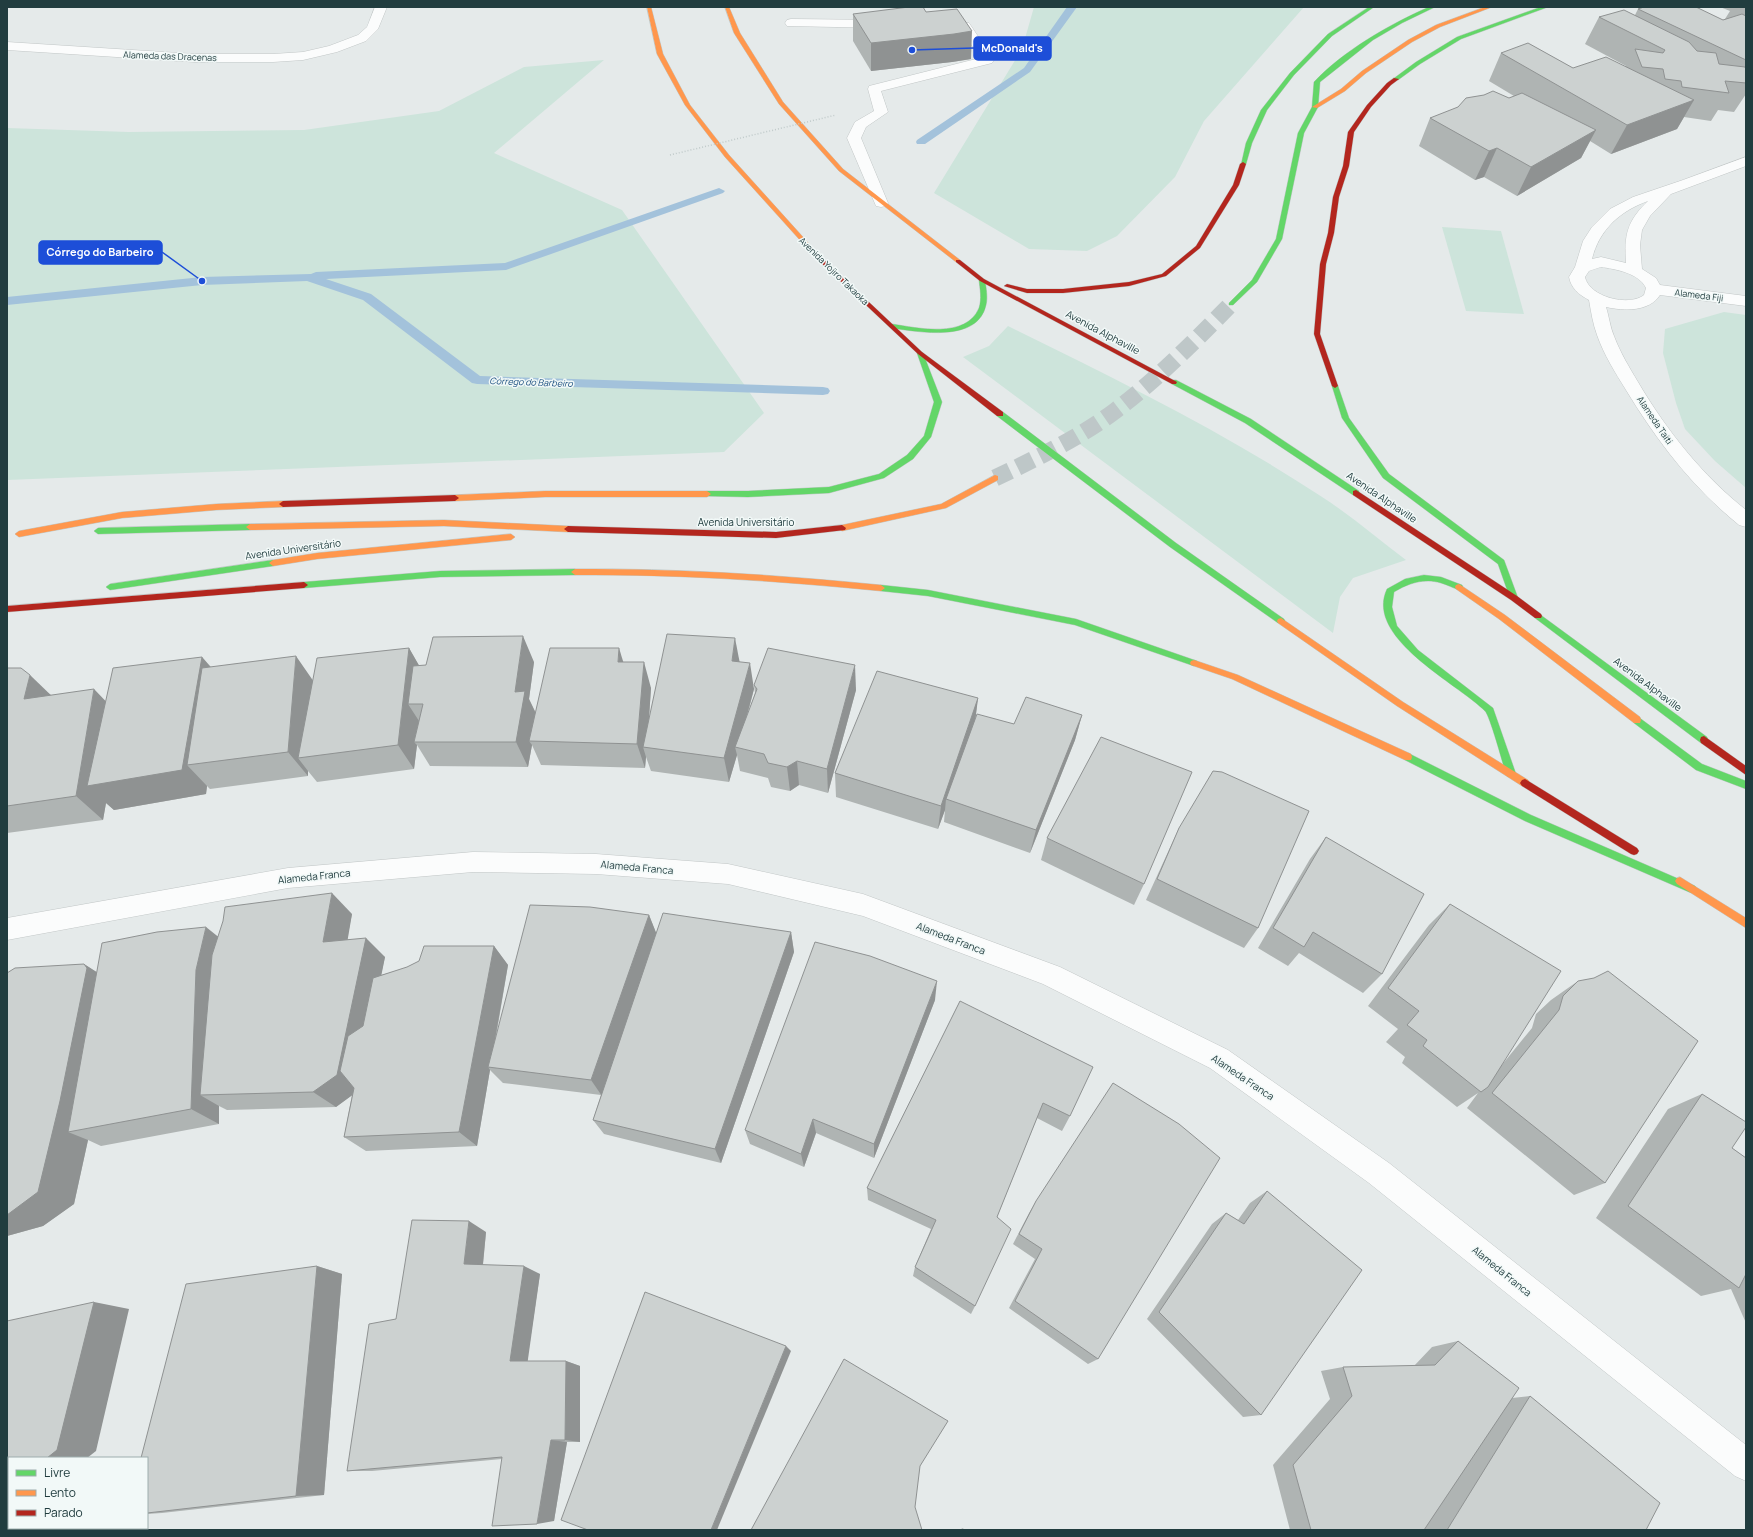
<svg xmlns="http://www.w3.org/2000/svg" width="1753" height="1537" viewBox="0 0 1753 1537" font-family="Manrope,sans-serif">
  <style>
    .green { fill: #cde4db }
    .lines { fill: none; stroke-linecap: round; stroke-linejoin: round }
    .stream { fill: #a3c2db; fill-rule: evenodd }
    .secondary-tunnel { stroke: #bec7c8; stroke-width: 17; stroke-dasharray: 17 8; stroke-linecap: butt }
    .lane-casing { stroke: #c2c7c7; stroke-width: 1 }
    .street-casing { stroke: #c2c7c7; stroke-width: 1 }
    .fast-casing { stroke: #c0c8c7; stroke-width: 1 }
    .slow-casing { stroke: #c0c8c7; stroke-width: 1 }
    .jam-casing { stroke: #c0c8c7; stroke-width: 1 }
    .lane { fill: #fbfcfc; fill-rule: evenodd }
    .street { fill: #fbfcfc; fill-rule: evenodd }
    .fast { fill: #63d668; fill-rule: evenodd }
    .slow { fill: #ff974d; fill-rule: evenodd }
    .jam { fill: #b3261e; fill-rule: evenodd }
    .path-bridge { stroke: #c0caca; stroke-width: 1.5; stroke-dasharray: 1 2; stroke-linecap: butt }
    .wall { fill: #afb4b3 }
    .shaded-wall { fill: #8f9292 }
    .building { fill: #ccd1d0; stroke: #8f9292 }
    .labels { text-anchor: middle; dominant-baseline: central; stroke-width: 3; stroke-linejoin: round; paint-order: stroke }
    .far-street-label { font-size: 9px; fill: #213d3f; stroke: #f2f9f8 }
    .far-water-label { font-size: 9px; font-style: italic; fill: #184d7e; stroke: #f2f9f8 }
    .street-label { font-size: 10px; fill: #213d3f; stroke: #f2f9f8 }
    .leader { fill: none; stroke: #1d4ed8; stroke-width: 1.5 }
    .callout-dot { fill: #1d4ed8; stroke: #f2f9f8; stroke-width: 1.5 }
    .callout { fill: #1d4ed8; stroke: #1d4ed8; stroke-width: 1.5 }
    .callout-label { font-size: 11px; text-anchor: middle; font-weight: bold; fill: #fff }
  </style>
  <rect width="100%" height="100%" fill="#e5eaea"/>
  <g class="green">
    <path d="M1034 7H1304L1204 121 1175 177 1117 236 1087 251 1029 249 934 193 1022 49Z"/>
    <path d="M604 60 494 153 622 210 764 413 724 452 7 480V128L129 132 304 130 439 111 524 67Z"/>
    <path d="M1442 227 1501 231 1524 314 1466 311Z"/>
    <path d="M1724 312 1746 315V488L1715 461 1685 429 1676 403 1663 353 1665 329Z"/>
    <path d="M1008 326C1114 378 1220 430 1319 495 1349 514 1377 538 1406 560L1353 578 1340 597 1333 633 963 357 989 346Z"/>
  </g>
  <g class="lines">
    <g class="stream">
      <path d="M1067 7H1077L1030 72 925 144H917L916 142 917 140 1024 68Z"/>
      <path d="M719 188 725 191 723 193 506 270 326 279 371 294 480 376 823 387 828 388 830 391 828 394 823 395 477 384 472 383 363 300 307 281 202 285 7 305V297L202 277 311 274 316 272 505 263Z"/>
    </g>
    <path class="secondary-tunnel" d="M995 478C1035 459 1079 438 1115 411 1157 379 1194 342 1231 304"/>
    <g class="lane-casing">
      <g id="lane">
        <path d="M791 19 884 20 888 21 890 24 888 27 884 28 787 26 785 23 787 20Z"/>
        <path d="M948 21 969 23 994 60 992 63 881 91 888 112 866 127 861 138 888 203 886 206 881 207 876 206 847 138 855 122 874 111 868 89 869 86 980 58 961 29 944 28 942 25 944 22Z"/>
      </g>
    </g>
    <g class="street-casing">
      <g id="street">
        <path d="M375 7H387L378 29 366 41 337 52 303 60 273 62H195L7 50V42L195 54H273L303 52 329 46 358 35 367 27Z"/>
        <path d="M1746 157V166L1671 194 1650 216 1642 230 1640 245 1642 269 1656 278 1660 285 1746 296V306L1660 295C1649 312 1624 311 1606 307 1609 316 1610 327 1614 336 1620 352 1629 367 1638 382 1667 431 1702 475 1746 510V527L1739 525C1692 487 1657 441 1626 390 1615 372 1604 355 1597 335 1593 324 1591 312 1589 300 1579 295 1571 288 1569 277L1575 267 1583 241 1592 227 1610 209 1633 197 1683 180ZM1648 201C1627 221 1624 235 1626 263L1601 257 1592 259C1599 230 1620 211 1648 201ZM1601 267C1615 269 1639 273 1646 288L1644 295C1629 307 1589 297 1585 277L1589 271Z"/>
        <path d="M473 852 596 854 728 864 863 894 1060 967 1228 1050 1389 1163 1746 1445V1481L1735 1476 1369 1183 1210 1068 1043 984 863 916 728 884 596 874 473 872 288 888 7 940V918L288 868Z"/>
      </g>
    </g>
    <g class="fast-casing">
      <g id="fast">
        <path d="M1369 7H1374L1332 36 1294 75 1267 110 1252 143 1246 164 1241 165 1246 143 1261 110 1290 73 1328 34Z"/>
        <path d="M1429 7H1435L1402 23 1373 40 1320 82 1318 107 1304 133 1282 239 1257 282 1233 305H1229V303L1252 280 1276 239 1298 133 1312 107 1314 82C1343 51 1390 24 1429 7Z"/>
        <path d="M1541 7H1548L1461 39 1420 64 1398 80 1393 79 1416 62 1457 37Z"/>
        <path d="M982 278 985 280C986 288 988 297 986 305 978 343 919 332 892 328L889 326 892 324C918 328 966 339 979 308 982 299 980 289 979 280Z"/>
        <path d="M920 351 923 353 942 402 931 437 913 459 884 478 829 493 748 497 704 496 703 494 707 491H748L829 487 879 474 907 455 924 436 934 402 917 353Z"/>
        <path d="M1172 380H1176L1251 419 1359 491V495H1353L1245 423 1172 384Z"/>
        <path d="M1333 384H1337L1338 386 1349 418 1389 474 1504 560 1518 598 1517 600 1514 601 1510 598 1498 564 1383 478 1342 418 1332 386Z"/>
        <path d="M997 412H1003L1176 543 1284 619 1285 621 1284 623H1278L1170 547 997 416Z"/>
        <path d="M250 524 254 527 250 530 98 534 94 531 98 528Z"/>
        <path d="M273 560 277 563 273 566 110 590 106 587 110 584Z"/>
        <path d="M575 569 579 572 575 575 440 577 304 588 300 585 304 582 440 571Z"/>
        <path d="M1424 575 1441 577 1462 585 1463 587 1459 590C1453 588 1448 585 1441 583 1424 578 1409 583 1394 592L1392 607 1397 626 1418 650 1493 708 1516 774 1514 777H1508L1506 774C1503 764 1490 716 1485 711 1457 683 1364 638 1387 589L1405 579Z"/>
        <path d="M881 585 928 590 1076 619 1197 661 1198 663 1194 666 1075 625 928 596 881 591 877 588Z"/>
        <path d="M1538 613 1707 737 1708 740 1707 743H1701L1535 618 1534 616 1535 614Z"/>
        <path d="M1637 716 1702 764 1746 781V789L1696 770 1634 723 1633 720 1634 717Z"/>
        <path d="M1408 753 1531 815 1695 886 1697 889 1695 892 1692 893 1689 892 1525 821 1405 760 1404 757 1405 754Z"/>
      </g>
    </g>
    <g class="slow-casing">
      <g id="slow">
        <path d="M647 7H651L663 54 690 105 729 155 821 257V259H817L725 157 685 105 657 54Z"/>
        <path d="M725 7H729L740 33 783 102 843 169 960 260V262H956L839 171 779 104 734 33Z"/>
        <path d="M1485 7H1492L1440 27 1412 42 1366 73 1345 91 1317 108 1312 107 1341 89 1362 71 1408 40 1436 25Z"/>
        <path d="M995 475 998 476V480L946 508 842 531 838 528 842 525 941 504Z"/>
        <path d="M545 491H707L711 494 707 497H545L455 501 451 498 455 495Z"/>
        <path d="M283 501 287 504 283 507 216 510 122 518 19 537 15 534 19 531 122 512 216 504Z"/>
        <path d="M444 520 568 526 572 529 568 532 444 526 250 530 246 527 250 524Z"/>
        <path d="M511 534 515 537 511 540 317 559 273 566 269 563 273 560 317 553Z"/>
        <path d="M575 569C677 568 779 575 881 585L885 588 881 591C779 581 677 574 575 575L571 572Z"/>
        <path d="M1459 584 1505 615 1640 717 1641 720 1640 723H1634L1499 619 1456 589 1455 587 1456 585Z"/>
        <path d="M1281 618 1403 702 1528 780 1530 783 1528 786H1522L1397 706 1278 623 1277 621 1278 619Z"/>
        <path d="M1194 660 1238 675 1411 754 1412 757 1411 760H1405L1232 679 1191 665 1190 663 1191 661Z"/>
        <path d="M1680 877 1746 918V928L1677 884 1675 881 1677 878Z"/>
      </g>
    </g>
    <g class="jam-casing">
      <g id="jam">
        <path d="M1394 78 1399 79 1391 85 1371 107 1354 132 1349 166 1339 197 1334 233 1326 264 1320 334 1338 386 1335 388 1332 386 1314 334 1320 264 1328 233 1333 197 1343 166 1348 132 1367 105 1387 83Z"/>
        <path d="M1243 162 1246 164 1239 185 1200 248 1166 276 1129 286 1063 293H1027L1004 286 1007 284 1027 289H1063L1129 282 1162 274 1196 246 1233 185 1240 164Z"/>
        <path d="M817 257H821L922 352 1003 412V416H997L918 354 817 259Z"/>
        <path d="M956 260H960L984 279 1177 382 1176 384H1172L980 281 956 262Z"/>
        <path d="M1356 490 1517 596 1541 614 1542 616 1541 618H1535L1511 600 1353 495V491Z"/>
        <path d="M455 495 459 498 455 501 283 507 279 504 283 501Z"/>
        <path d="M842 525 846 528 845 530 776 538 568 532 564 529 568 526 776 532Z"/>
        <path d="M304 582 308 585 304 588 7 612V606Z"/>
        <path d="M1704 736 1746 766V775L1701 743 1700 740 1701 737Z"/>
        <path d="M1525 779 1637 848 1639 851 1637 854 1634 855 1631 854 1522 786 1520 783 1522 780Z"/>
      </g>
    </g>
    <use href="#lane" class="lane"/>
    <use href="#street" class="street"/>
    <use href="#fast" class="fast"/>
    <use href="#slow" class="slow"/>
    <use href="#jam" class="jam"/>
    <path class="path-bridge" d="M670 155 836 115"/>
  </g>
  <g class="wall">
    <path d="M1720 7H1746V94L1734 112 1718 110 1711 121 1684 117 1677 129 1611 154 1590 141 1581 158 1517 196 1484 177 1475 180 1419 146 1430 118 1509 98 1514 96 1489 81 1501 53 1573 68 1626 67V66L1585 44 1599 17 1635 15 1638 9 1723 20 1725 19 1730 11Z"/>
    <path d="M853 14 971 59 952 62 871 71 853 41Z"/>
    <path d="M409 648 419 666 534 662 529 699 536 713 623 662 651 688 649 718 739 662 754 689 747 717 755 693 754 685 856 690 828 793 799 785 790 791 771 787 768 778 740 771 737 755 729 782 651 771 646 757 645 768 541 765 532 745 528 767 430 766 417 745 414 769 317 782 308 771V776L210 789 207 786 206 794 114 810 106 803 103 820 7 833V669L51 695 106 701 202 657 211 667 313 680Z"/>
    <path d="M978 698 975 719 1014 724 1082 715 1075 740 1030 853 944 822 945 810 938 829 836 797 835 773Z"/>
    <path d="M1179 828 1258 928 1244 948 1146 900Z"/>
    <path d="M1326 837 1382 974 1363 993 1299 953 1288 966 1258 948 1310 859Z"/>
    <path d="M1047 838 1144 884 1134 905 1041 860Z"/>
    <path d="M1450 904 1501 1066 1532 1028 1536 1014 1551 1000 1578 981 1605 1183 1574 1195 1467 1108 1478 1093 1457 1107 1402 1063 1405 1057 1386 1042 1398 1029 1368 1006 1429 925Z"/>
    <path d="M352 914 347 939 385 957 381 975 494 946 508 965 496 1037 649 915 656 933 791 932 794 952 721 1163 604 1134 593 1120 601 1095 503 1083 490 1070 477 1146 366 1151 344 1137 352 1095 336 1107 227 1110 219 1106V1124L101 1146 88 1140 74 1204 43 1226 7 1236V973L84 964 96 972 218 936Z"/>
    <path d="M935 1000 874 1158 816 1133 804 1167 750 1144 745 1130Z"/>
    <path d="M960 1001 1070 1116 1062 1131 1037 1118 997 1217 975 1306 971 1314 913 1276 915 1267 931 1229 868 1200 867 1188Z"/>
    <path d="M1702 1094 1732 1148 1746 1158V1323L1731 1289 1701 1296 1596 1218 1668 1109Z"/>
    <path d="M1267 1191 1261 1415 1243 1417 1147 1319 1212 1224 1226 1213 1238 1220 1250 1203Z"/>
    <path d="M1036 1201 1098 1359 1088 1364 1009 1308 1035 1259 1013 1244 1029 1213Z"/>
    <path d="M486 1232 483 1265 540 1274 527 1361H566L580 1366V1442H567L554 1521 502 1459 372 1471H347L396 1319Z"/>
    <path d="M317 1266 342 1274 324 1495 162 1513 147 1514V1458Z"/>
    <path d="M1458 1341 1512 1398 1530 1396 1646 1530H1290L1273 1465 1330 1399 1321 1371 1343 1367 1414 1366 1432 1347Z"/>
    <path d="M962 1528 966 1530H961Z"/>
  </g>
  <g class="shaded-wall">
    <path d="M972 31 971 59 952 62 871 71V43Z"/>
    <path d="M1694 100 1677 129 1611 154 1627 125Z"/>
    <path d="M1596 130 1581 158 1517 196 1531 167Z"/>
    <path d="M1497 148 1484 177 1475 180 1489 151Z"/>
    <path d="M523 636 534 662 529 699 537 716 529 741 532 745 528 767 516 742 515 692Z"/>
    <path d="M735 638 740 664 732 661Z"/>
    <path d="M409 648 424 674 408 704 419 721 414 742 417 745 414 769 398 745Z"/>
    <path d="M619 648 627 674 618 662Z"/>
    <path d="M296 656 314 682 298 758 308 771V776L288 752Z"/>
    <path d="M202 657 224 683 187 765 207 786 206 794 114 810 106 803 103 820 76 796 94 689 119 715Z"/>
    <path d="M644 662 651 688 647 748 643 747 646 757 645 768 637 744Z"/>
    <path d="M750 663 754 689 738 748 735 747 737 755 729 782 724 758Z"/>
    <path d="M855 665 856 690 828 793 827 769Z"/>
    <path d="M30 675 57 701 24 699Z"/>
    <path d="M978 698 975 723 946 799 945 810 938 829 941 806Z"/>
    <path d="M1082 715 1075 740 1030 853 1036 830Z"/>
    <path d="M797 761 799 785 790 791 787 767Z"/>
    <path d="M332 893 352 914 344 961 323 942Z"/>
    <path d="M649 915 657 935 602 1096 591 1080Z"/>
    <path d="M206 927 231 947 200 1095 219 1106V1124L191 1109 196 970Z"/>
    <path d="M791 932 794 952 721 1163 715 1149Z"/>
    <path d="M366 938 385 957 358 1091 336 1107 313 1092Z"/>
    <path d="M494 946 508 965 490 1068 488 1067 490 1070 477 1146 459 1132Z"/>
    <path d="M84 964 114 983 68 1132 88 1140 74 1204 43 1226 7 1236V1215Z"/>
    <path d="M937 981 935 1000 874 1158V1144Z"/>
    <path d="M813 1119 816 1133 804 1167 801 1154Z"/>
    <path d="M469 1221 486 1232 482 1273 464 1264Z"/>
    <path d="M317 1266 342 1274 324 1495 296 1496Z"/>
    <path d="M524 1266 540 1274 527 1366 510 1361Z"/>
    <path d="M94 1302 129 1309 96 1451 87 1458H47Z"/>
    <path d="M786 1346 791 1351 717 1530H711Z"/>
    <path d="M566 1361 580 1366V1442L565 1440Z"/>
    <path d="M551 1440 567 1442 554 1521 537 1524Z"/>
    <rect x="11" y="1528" width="42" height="2"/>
  </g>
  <g class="building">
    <path d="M909 7H923L926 12 957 9 972 31 954 34 871 43 853 14Z"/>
    <path d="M1644 7H1696L1723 20 1742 14 1746 16V60L1638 9Z"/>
    <path d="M1624 10 1689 42 1697 51 1716 53 1719 64 1745 67 1746 70V83L1725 81 1729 93 1682 87 1681 81 1665 79 1663 69 1642 67 1635 49 1663 53 1665 50 1599 17Z"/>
    <path d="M1528 43 1573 68 1606 57 1694 100 1627 125 1501 53Z"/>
    <path d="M1493 91 1509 98 1522 93 1596 130 1531 167 1497 148 1489 151 1430 118 1458 107 1466 98 1484 95Z"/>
    <path d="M667 634 735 638 732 661 750 663 724 758 643 747Z"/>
    <path d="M523 636 515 692 525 691 516 742H414L423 704H408L413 666 426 665 433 637Z"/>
    <path d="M409 648 398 745 298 758 317 658Z"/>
    <path d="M550 648H619L618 662H644L637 744 529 741Z"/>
    <path d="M768 648 855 665 827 769 797 761 787 767 768 763 764 754 735 747 757 689 754 685Z"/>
    <path d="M296 656 288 752 187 765 202 668Z"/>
    <path d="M202 657 182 770 87 786 113 668Z"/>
    <path d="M8 668H21L30 675 24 699 94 689 76 796 7 806V669Z"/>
    <path d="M877 671 978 698 941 806 835 773Z"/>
    <path d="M1026 697 1082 715 1036 830 946 799 977 714 1014 724Z"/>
    <path d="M1101 737 1192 772 1144 884 1047 838Z"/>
    <path d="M1213 771 1222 772 1309 811 1258 928 1157 879 1179 828Z"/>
    <path d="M1326 837 1424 894 1382 974 1313 932 1304 947 1273 928Z"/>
    <path d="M332 893 323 942 366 938 337 1075 313 1092 200 1095 212 955 223 921 225 907Z"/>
    <path d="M1450 904 1561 971 1488 1087 1481 1092 1423 1046 1427 1040 1407 1025 1419 1011 1388 988Z"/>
    <path d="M530 905 590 907 649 915 591 1080 488 1067Z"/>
    <path d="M663 913 791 932 715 1149 593 1120Z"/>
    <path d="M206 927 196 970 191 1109 68 1132 102 943 157 932Z"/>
    <path d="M815 942 870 956 937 981 874 1144 813 1119 801 1154 745 1130Z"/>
    <path d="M424 946H494L459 1132 344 1137 354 1088 340 1071 348 1036 363 1026 373 978 407 967 419 961Z"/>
    <path d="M84 964 87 968 60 1101 38 1192 7 1215V973L15 968Z"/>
    <path d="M1608 971 1698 1041 1605 1183 1492 1093 1559 1010 1563 996 1578 981 1594 978Z"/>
    <path d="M960 1001 1093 1067 1070 1116 1043 1103 997 1217 1011 1229 975 1306 915 1267 936 1220 867 1188Z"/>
    <path d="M1113 1083 1179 1124 1220 1158 1098 1359 1015 1301 1042 1249 1019 1234 1036 1201Z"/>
    <path d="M1702 1094 1746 1122V1127L1732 1148 1746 1158V1274L1739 1288 1628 1206Z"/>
    <path d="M1267 1191 1362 1270 1261 1415 1159 1312 1226 1213 1244 1224Z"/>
    <path d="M412 1220 469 1221 464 1264 524 1266 510 1361H566L565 1440H551L537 1524 492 1526 502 1457 347 1471 369 1324 396 1319Z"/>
    <path d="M317 1266 296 1496 147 1513V1458H141L186 1284Z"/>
    <path d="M645 1292 786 1346 711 1530H588L561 1520Z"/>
    <path d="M94 1302 57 1450 47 1458H9V1528H11V1530H7V1321Z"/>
    <path d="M1458 1341 1519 1388 1424 1530H1311L1293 1465 1352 1396 1343 1367 1435 1365Z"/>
    <path d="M844 1359 948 1421 920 1466 915 1507 922 1530H751Z"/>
    <path d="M1530 1396 1660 1503 1646 1530H1447Z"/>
  </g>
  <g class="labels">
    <g class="far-street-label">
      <text transform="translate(170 56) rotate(2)">Alameda das Dracenas</text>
      <text transform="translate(834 271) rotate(44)">Avenida Yojiro Takaoka</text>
      <text transform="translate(1699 295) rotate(7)">Alameda Fiji</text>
      <text transform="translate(1655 420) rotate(56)">Alameda Taiti</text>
    </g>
    <g class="far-water-label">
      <text transform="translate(531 382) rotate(2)">Córrego do Barbeiro</text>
    </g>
    <g class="street-label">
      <text transform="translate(1103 332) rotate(28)">Avenida Alphaville</text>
      <text transform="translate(1382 497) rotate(34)">Avenida Alphaville</text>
      <text x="746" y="522">Avenida Universitário</text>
      <text transform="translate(293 549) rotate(-8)">Avenida Universitário</text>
      <text transform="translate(1648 684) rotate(37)">Avenida Alphaville</text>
      <text transform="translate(637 867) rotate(5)">Alameda Franca</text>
      <text transform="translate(314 876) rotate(-6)">Alameda Franca</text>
      <text transform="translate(951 938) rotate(21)">Alameda Franca</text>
      <text transform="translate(1243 1077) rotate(34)">Alameda Franca</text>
      <text transform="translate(1502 1271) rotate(39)">Alameda Franca</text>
    </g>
  </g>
  <path class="leader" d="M912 50L974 48M202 281L162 252"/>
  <g class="callout-dot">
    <circle cx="912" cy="50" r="4"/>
    <circle cx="202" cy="281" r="4"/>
  </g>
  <g class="callout">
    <rect x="974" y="37" width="77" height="23" rx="4"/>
    <rect x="39" y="241" width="123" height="23" rx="4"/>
  </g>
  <g class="callout-label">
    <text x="1012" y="52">McDonald's</text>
    <text x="100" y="256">Córrego do Barbeiro</text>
  </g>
  <rect width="1753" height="1537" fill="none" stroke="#213d3f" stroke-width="16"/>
  <rect x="8" y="1457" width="140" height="72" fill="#f2f9f8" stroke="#9eaeae"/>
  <rect x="16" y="1470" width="20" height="6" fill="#63d668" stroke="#9eaeae"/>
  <text x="44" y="1477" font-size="12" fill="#213d3f">Livre</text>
  <rect x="16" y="1490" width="20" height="6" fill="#ff974d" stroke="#9eaeae"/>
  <text x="44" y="1497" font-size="12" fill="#213d3f">Lento</text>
  <rect x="16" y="1510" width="20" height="6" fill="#b3261e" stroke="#9eaeae"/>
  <text x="44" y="1517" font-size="12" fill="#213d3f">Parado</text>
</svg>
